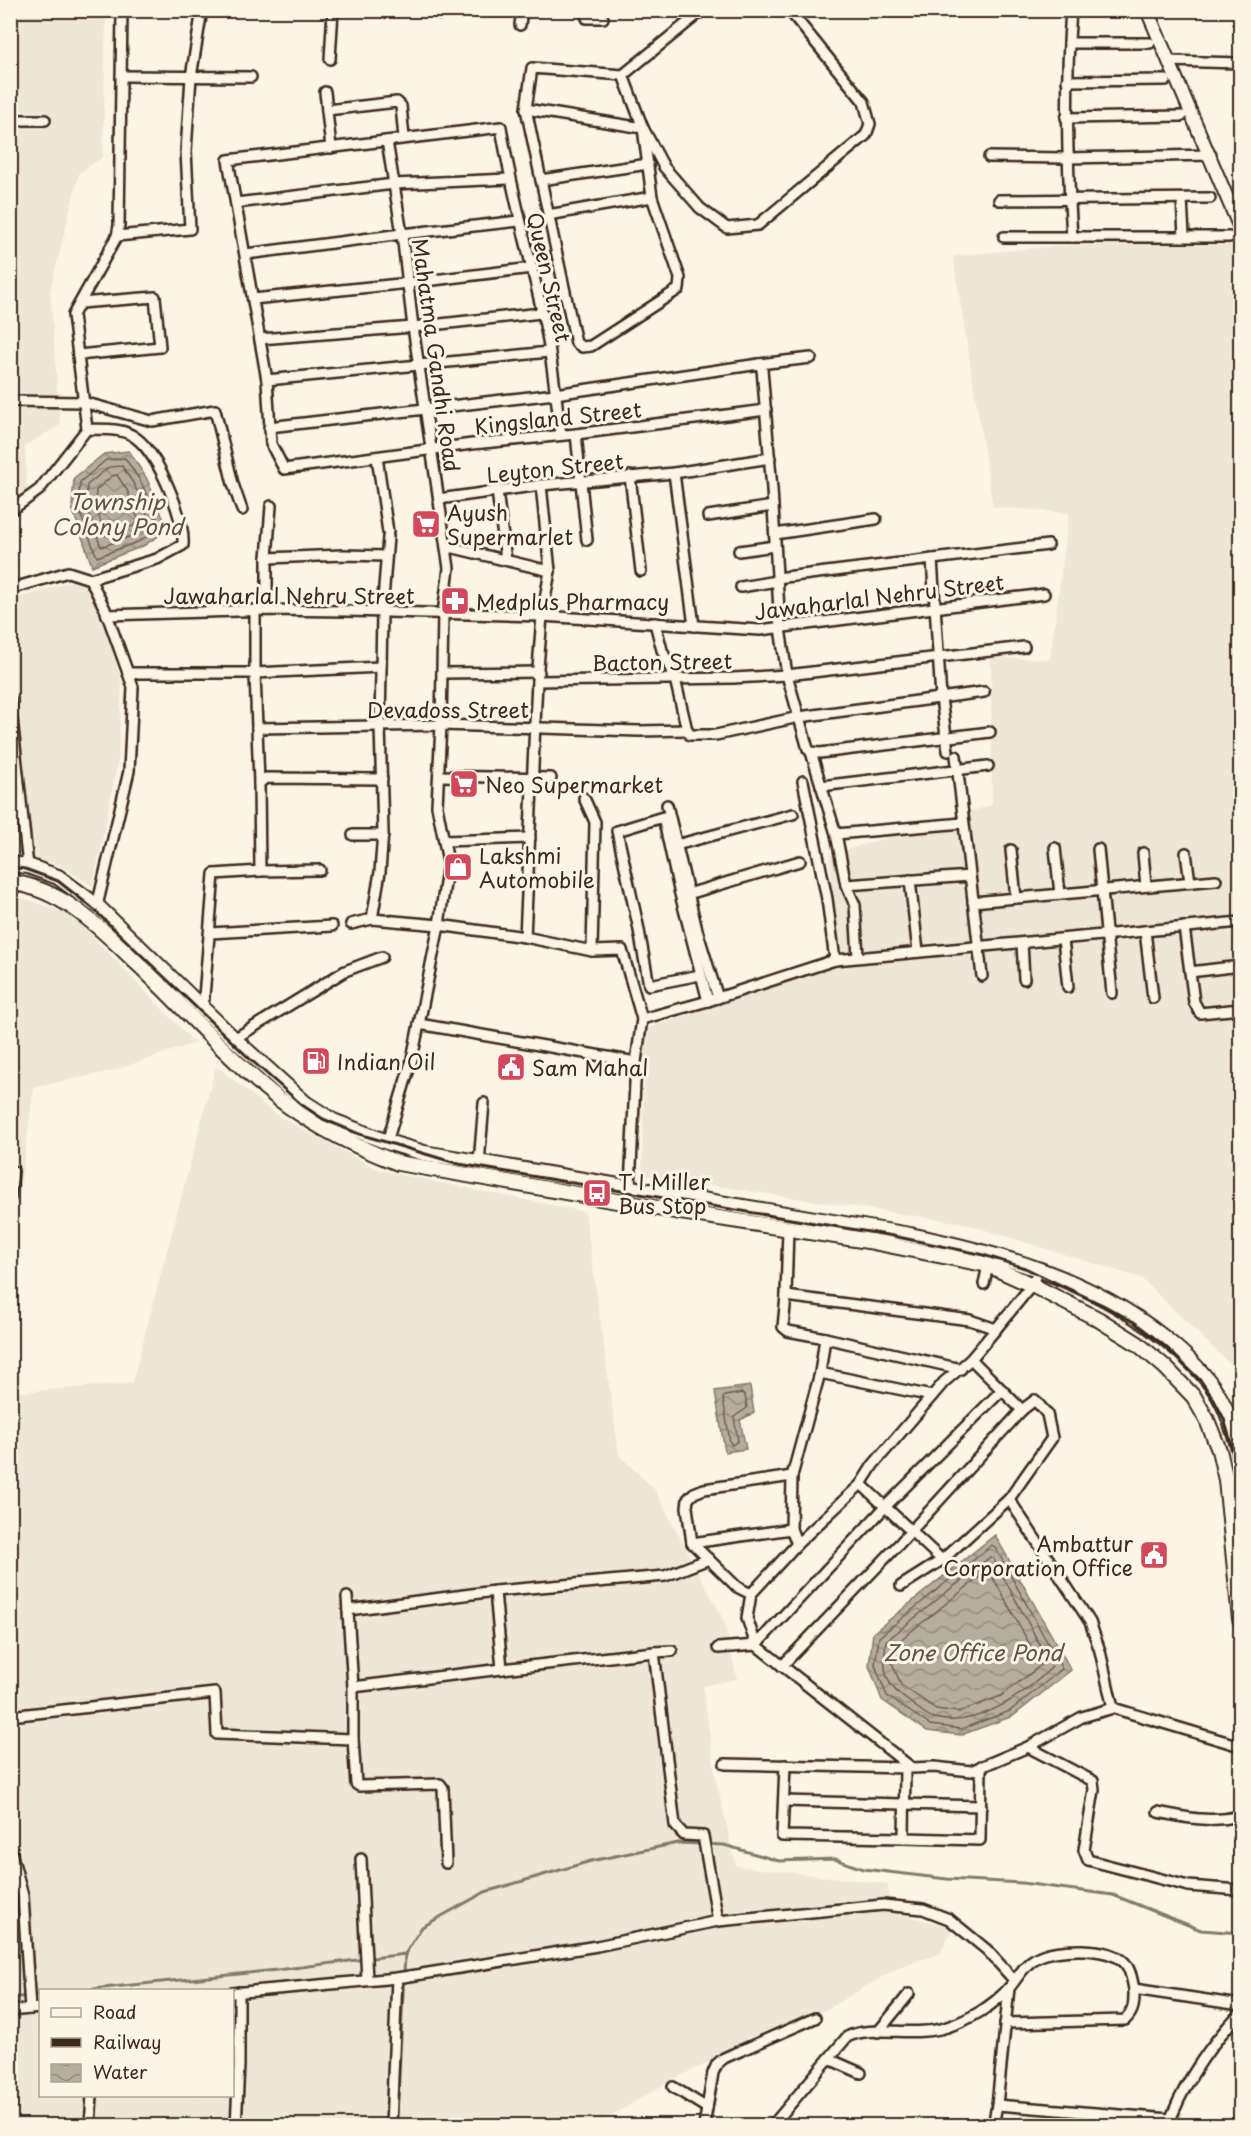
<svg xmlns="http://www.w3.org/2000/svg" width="1251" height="2136" viewBox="0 0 1251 2136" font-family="'Playpen Sans',sans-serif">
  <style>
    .built { fill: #eee6d6; fill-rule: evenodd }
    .water { fill: url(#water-waves); stroke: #85796b; stroke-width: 1.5 }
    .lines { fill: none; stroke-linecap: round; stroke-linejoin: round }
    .shore { stroke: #6d5e51; stroke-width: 1.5 }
    .stream { stroke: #85796b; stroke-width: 3 }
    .minor-casing { stroke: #3b2a1e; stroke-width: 14 }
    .major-casing { stroke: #3b2a1e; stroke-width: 16 }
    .highway-casing { stroke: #3b2a1e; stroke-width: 18 }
    .minor { stroke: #fcf5e5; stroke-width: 9 }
    .major { stroke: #fcf5e5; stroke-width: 12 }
    .highway { stroke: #fcf5e5; stroke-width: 14 }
    .rail { stroke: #3b2a1e; stroke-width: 3 }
    .labels { text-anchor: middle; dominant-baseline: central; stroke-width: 6; stroke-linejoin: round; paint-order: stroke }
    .street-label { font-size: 21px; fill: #3b2a1e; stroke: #fcf5e5 }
    .poi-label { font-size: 21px; fill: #3b2a1e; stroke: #fcf5e5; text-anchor: start }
    .water-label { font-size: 22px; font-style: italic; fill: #605144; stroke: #fcf5e5 }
  </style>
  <defs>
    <pattern id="water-waves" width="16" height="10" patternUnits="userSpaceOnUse" patternTransform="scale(1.5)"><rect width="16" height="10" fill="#b7ad9e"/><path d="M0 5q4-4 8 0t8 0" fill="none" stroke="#968d80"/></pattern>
  </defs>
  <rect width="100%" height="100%" fill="#fcf5e5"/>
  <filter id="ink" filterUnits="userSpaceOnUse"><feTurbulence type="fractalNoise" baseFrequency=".0167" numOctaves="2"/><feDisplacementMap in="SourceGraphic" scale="12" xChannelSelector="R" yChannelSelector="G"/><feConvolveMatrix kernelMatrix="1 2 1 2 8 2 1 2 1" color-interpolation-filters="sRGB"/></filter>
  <g filter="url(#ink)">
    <g class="built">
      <path d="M11 11H106L103 157 79 173 50 291 60 425 25 446 27 491 11 504Z"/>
      <path d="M1227 230 1240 267V1370H1236L1141 1278 963 1223 642 1175 645 1029 835 967 830 855 992 805 991 658 1050 659 1069 513 993 507 953 256Z"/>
      <path d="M75 580 94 584 122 684 118 761 93 886 57 864 11 857 10 601Z"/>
      <path d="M11 894 72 915 195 1043 112 1071 34 1087 11 1257Z"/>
      <path d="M216 1066 277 1115 379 1170 585 1212 619 1455 655 1490 724 1621 737 1679 703 1686 715 1775 736 1866 888 1884 889 1912 953 1927 940 1954 901 1966 827 2009 673 2079 596 2125 11 2126V1393L132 1383ZM40 1990H232V2096H40Z"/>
    </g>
    <g class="water">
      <path d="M129 451 147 479 168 530 143 546 92 566 72 508 74 478 104 454Z"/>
      <path d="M750 1386 754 1413 740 1420 746 1449 725 1452 715 1391Z"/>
      <path d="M995 1535 1071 1670 1013 1716 961 1735 927 1731 882 1700 869 1666 873 1633Z"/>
    </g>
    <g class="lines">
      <g class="shore">
        <path d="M125 458 141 482 160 527 140 541 97 557 78 508 80 482 106 460Z"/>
        <path d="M122 466 135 486 151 524 137 534 101 547 86 506 87 485 109 467Z"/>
        <path d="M117 475 127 490 139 521 133 526 107 536 105 534 95 505 96 490 112 476Z"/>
        <path d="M742 1393 745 1395 747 1408 734 1417 738 1441 732 1445 730 1442 723 1398 725 1396Z"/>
        <path d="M992 1545 995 1547 1062 1669 1010 1711 961 1729 930 1725 887 1696 875 1665 879 1637Z"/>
        <path d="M990 1557 993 1558 1052 1667C1024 1695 976 1729 934 1718 926 1716 918 1708 911 1703 884 1685 882 1672 886 1641Z"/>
        <path d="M987 1571 990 1572 1041 1665 1001 1696 959 1712 936 1709 901 1685 892 1663 894 1645Z"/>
      </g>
      <g class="stream">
        <path d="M84 1990 277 1970 405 1954"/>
        <path d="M10 1998 40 1995"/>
        <path d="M397 2116 405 1954 422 1927 485 1892 591 1861 678 1843 724 1845 779 1861 835 1859 863 1869 947 1879 1022 1883 1113 1895 1201 1930 1240 1933"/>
      </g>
      <g class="minor-casing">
        <g id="minor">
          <path d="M440 10V14"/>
          <path d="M585 10 587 18H603"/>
          <path d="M1071 10C1065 87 1067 161 1072 237"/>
          <path d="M520 25 522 10"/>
          <path d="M1069 43H1150"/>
          <path d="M330 59 333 10"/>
          <path d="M1168 61 1240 63"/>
          <path d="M623 75 643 128 664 167 700 208 727 228 758 225 866 135 870 124 864 102 789 10"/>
          <path d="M121 76 251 77"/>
          <path d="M1067 81 1166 80"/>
          <path d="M325 92 331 148"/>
          <path d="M526 109 541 180"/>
          <path d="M327 110 397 102 401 106 404 138"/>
          <path d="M1066 118 1182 116"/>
          <path d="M10 120H45"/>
          <path d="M643 128 652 197 680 278 679 289 591 346 582 347 576 343 541 180 648 164"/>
          <path d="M643 128 526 109 532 68 623 75 703 10"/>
          <path d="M387 141 402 234 413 327 449 568 443 613 441 725 437 806 448 862 439 925 412 1059 387 1142"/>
          <path d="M989 157 1067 158 1211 155"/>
          <path d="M1182 199 1184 236"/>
          <path d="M999 200 1210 198"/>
          <path d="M236 203 394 184 509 179"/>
          <path d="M548 215 652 197"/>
          <path d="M117 236 190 229 186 151 191 77 202 10"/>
          <path d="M1004 237H1229"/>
          <path d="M246 254 402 234 519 221"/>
          <path d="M253 299 409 283 532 268"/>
          <path d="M260 339 413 327 541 313"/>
          <path d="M78 355 160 347 155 297 80 303"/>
          <path d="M759 364 811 358"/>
          <path d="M267 380 549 352"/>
          <path d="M10 401 83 402 152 421 215 410 233 484 242 510"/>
          <path d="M269 427 555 394 759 364 762 369 772 489 780 628 787 675 808 749 811 752 820 753 990 732"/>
          <path d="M87 429C103 430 122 427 136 438 158 454 185 518 183 545L157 559 90 579"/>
          <path d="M576 434 587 540"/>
          <path d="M561 435C556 400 553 365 546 330 532 262 512 196 501 127L228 160 267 380 271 444 284 469 472 444 576 434 766 410"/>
          <path d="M377 457 388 532"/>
          <path d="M674 473 694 626"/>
          <path d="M630 476 641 571"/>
          <path d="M541 485 550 571"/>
          <path d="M497 491 506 560"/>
          <path d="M439 499 541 485 674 473 770 458"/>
          <path d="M10 511 39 490 87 429 73 315 117 236 119 226 122 10"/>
          <path d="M708 516 773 506"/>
          <path d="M775 534 876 519"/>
          <path d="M446 546 550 571 542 616 537 681 525 937"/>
          <path d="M739 551 775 546"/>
          <path d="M267 558 343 555 386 556"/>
          <path d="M932 559 941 698 948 751"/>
          <path d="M777 578 1048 545"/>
          <path d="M741 587 777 581"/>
          <path d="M10 589 68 572 90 579 105 609 133 687 129 771 97 906"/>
          <path d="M255 610V673L259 783"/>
          <path d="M267 610V558L271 506"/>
          <path d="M107 615 267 610 347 611 542 616 760 630 1044 594"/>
          <path d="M655 623 662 650 675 679 687 730 690 735H716L799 717 984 692"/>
          <path d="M128 673H255L381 667"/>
          <path d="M442 673 539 672"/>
          <path d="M537 681 733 678 787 675 1024 647"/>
          <path d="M10 700 28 866"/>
          <path d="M257 728 441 725 639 731 687 730"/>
          <path d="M811 752 836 834 846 885"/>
          <path d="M956 756 982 976"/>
          <path d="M439 776 551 778"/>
          <path d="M821 786 988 766"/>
          <path d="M584 798 595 822 592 951"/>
          <path d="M667 805 697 930 718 998"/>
          <path d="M836 834 963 823"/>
          <path d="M353 835H383"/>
          <path d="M444 841 530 838"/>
          <path d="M676 845 793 814"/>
          <path d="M1055 848 1060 894"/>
          <path d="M1098 849 1112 993"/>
          <path d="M1011 850 1016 898"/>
          <path d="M1143 853 1146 886"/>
          <path d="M1186 853 1190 882"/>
          <path d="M260 871 320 870"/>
          <path d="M910 880 918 952"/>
          <path d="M688 894 800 861"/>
          <path d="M973 902 1216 880"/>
          <path d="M372 919 380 872 383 832 380 726 382 612 388 537"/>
          <path d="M351 924 372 919 439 925 525 937 592 951 622 950 642 1019 636 1062 630 1187"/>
          <path d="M1184 927 1194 1002 1200 1013 1240 1009"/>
          <path d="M1145 931 1153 998"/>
          <path d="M210 933 332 926"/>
          <path d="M1063 939 1068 987"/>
          <path d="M1022 943 1024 979"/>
          <path d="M858 957 855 905 846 885 970 876"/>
          <path d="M835 960 1240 922"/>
          <path d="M1190 972 1240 966"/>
          <path d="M700 975 649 985 638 925 617 831 663 817 679 890 708 1001"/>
          <path d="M203 1009 214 874 260 871 259 783 266 778 382 779"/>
          <path d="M642 1019 708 1001 835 960 827 899 803 781"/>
          <path d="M419 1024 636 1062"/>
          <path d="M234 1039 345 971 382 957"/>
          <path d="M479 1163 484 1103"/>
          <path d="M10 1171H13L10 1198"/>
          <path d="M788 1229 786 1296 783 1327 788 1331 825 1338 820 1373 792 1476"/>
          <path d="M1040 1268 1032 1285 996 1329 971 1359 944 1382 873 1465 861 1484 797 1544 751 1594 747 1618 756 1645 912 1768 934 1767 971 1771 1028 1747 1082 1717 1113 1708 1240 1746"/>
          <path d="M984 1284 988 1265"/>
          <path d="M786 1296 970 1320 996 1329"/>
          <path d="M825 1338 961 1369"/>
          <path d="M971 1359 1022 1410"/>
          <path d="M820 1373 932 1396"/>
          <path d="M861 1484 942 1560 901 1586"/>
          <path d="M1009 1499 1090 1622 1100 1651 1113 1708"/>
          <path d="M692 1543 791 1529"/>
          <path d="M751 1594 737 1587 692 1543 687 1507 688 1499 694 1493 704 1489 792 1476 791 1529 797 1544"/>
          <path d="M347 1597 353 1687"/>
          <path d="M348 1610 495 1591"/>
          <path d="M718 1648 756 1645 886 1506 1002 1390"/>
          <path d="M654 1652 672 1651"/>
          <path d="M782 1666 901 1542 1022 1410 1035 1400 1047 1414 1052 1438 1009 1499 942 1560"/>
          <path d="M502 1669 654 1652 675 1825 684 1835 703 1836 718 1921"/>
          <path d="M10 1716 215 1693 217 1734 353 1739V1687L502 1669 495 1591 665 1576 709 1559"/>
          <path d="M353 1739 356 1784 359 1786 440 1784 443 1788 446 1863"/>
          <path d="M1028 1747 1093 1781 1094 1790 1084 1850 1088 1860 1188 1886 1240 1890"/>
          <path d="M725 1764 909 1768"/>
          <path d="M785 1765 782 1836 904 1838 905 1768"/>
          <path d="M784 1801 981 1806"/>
          <path d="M1158 1812C1187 1818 1211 1823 1240 1816"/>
          <path d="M904 1838 980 1840 981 1766"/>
          <path d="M10 1848 23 1896 30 2009"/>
          <path d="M361 1859 367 1980"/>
          <path d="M232 1993 397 1978 597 1946 718 1921 883 1905 923 1909 949 1919 987 1950 1014 1980"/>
          <path d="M10 2011 40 2008"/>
          <path d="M1005 2023 1125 2020C1135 2011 1134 2001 1134 1989"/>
          <path d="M878 2032 909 1994"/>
          <path d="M829 2059 861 2073"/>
          <path d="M673 2087 707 2108"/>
          <path d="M997 2105 1170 2119"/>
          <path d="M90 2126 92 2096"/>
          <path d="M236 2126 239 2065V1992"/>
          <path d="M391 2126 397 1978"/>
          <path d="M704 2126 713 2073 717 2064 724 2058 815 2018"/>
          <path d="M772 2126 847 2037C870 2024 916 2038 947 2027 969 2020 993 2006 1009 1988 1018 1978 1023 1965 1036 1958 1055 1947 1110 1946 1125 1963 1131 1970 1132 1980 1134 1989L1240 2005"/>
          <path d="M993 2126 997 2105 1009 1988"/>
          <path d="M1168 2126C1184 2082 1209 2046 1240 2013"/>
        </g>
      </g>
      <g class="major-casing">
        <path id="major" d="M1147 10 1240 228"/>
      </g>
      <g class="highway-casing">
        <g id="highway">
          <path d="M10 864 28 866 58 877 97 906 234 1039 305 1103 333 1121 387 1142 424 1153 910 1235C1001 1254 1089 1278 1163 1337 1183 1353 1203 1371 1217 1393 1228 1411 1234 1432 1240 1452"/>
          <path d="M10 882C65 890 101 929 139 965 181 1005 219 1048 263 1086 303 1121 348 1144 398 1163L680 1212 868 1241 988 1265 1032 1285 1098 1319 1138 1344 1165 1367 1194 1397 1207 1420 1219 1450 1226 1480 1240 1619"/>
        </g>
      </g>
      <use href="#minor" class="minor"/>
      <use href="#major" class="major"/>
      <use href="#highway" class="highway"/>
      <path class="rail" d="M10 867 25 869 58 881 91 907 250 1059 302 1105 323 1119 359 1134 459 1164 893 1236 980 1254 1025 1268 1103 1305 1134 1322 1166 1347 1201 1381 1213 1398 1224 1419 1232 1446 1240 1521"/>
    </g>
  </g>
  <defs>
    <g id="supermarket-square" transform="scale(1.5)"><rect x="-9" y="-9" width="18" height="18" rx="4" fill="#d1495b" stroke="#fcf5e5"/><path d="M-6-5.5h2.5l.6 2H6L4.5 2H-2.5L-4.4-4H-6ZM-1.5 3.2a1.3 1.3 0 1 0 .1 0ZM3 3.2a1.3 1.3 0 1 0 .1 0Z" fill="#fff"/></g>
    <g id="pharmacy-square" transform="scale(1.5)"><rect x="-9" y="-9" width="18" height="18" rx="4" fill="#d1495b" stroke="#fcf5e5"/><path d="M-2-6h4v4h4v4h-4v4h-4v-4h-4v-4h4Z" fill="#fff"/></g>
    <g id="shop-square" transform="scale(1.5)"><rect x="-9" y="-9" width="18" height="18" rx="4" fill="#d1495b" stroke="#fcf5e5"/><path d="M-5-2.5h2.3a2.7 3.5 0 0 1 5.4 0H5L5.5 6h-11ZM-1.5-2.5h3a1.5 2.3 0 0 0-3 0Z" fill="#fff"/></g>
    <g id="fuel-square" transform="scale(1.5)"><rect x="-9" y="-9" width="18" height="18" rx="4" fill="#d1495b" stroke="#fcf5e5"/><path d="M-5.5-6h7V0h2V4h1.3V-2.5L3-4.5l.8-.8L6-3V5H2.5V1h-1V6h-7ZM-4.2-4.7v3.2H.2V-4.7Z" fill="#fff"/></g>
    <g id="civic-square" transform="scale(1.5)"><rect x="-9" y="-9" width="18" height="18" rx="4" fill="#d1495b" stroke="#fcf5e5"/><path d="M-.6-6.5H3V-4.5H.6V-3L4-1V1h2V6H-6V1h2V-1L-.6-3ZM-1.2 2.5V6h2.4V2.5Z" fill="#fff"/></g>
    <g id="bus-square" transform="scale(1.5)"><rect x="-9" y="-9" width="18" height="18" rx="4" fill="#d1495b" stroke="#fcf5e5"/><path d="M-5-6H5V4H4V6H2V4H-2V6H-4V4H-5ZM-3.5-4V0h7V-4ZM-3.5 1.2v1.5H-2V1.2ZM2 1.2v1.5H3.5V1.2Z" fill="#fff"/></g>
  </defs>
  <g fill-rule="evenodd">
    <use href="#supermarket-square" x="426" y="524"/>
    <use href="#pharmacy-square" x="455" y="601"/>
    <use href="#supermarket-square" x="464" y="784"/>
    <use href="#shop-square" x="458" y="867"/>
    <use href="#fuel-square" x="316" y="1061"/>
    <use href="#civic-square" x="511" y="1067"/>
    <use href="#bus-square" x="597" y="1193"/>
    <use href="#civic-square" x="1154" y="1555"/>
  </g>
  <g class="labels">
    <g class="street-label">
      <text transform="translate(550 277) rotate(77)">Queen Street</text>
      <text transform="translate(437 355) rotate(82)">Mahatma Gandhi Road</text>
      <text transform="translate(558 417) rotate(-6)">Kingsland Street</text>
      <text transform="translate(555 467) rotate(-6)">Leyton Street</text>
      <text x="289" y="595">Jawaharlal Nehru Street</text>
      <text transform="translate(879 596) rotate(-7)">Jawaharlal Nehru Street</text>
      <text transform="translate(662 661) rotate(-1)">Bacton Street</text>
      <text x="448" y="709">Devadoss Street</text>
    </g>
    <g class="poi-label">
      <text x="447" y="512">Ayush<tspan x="447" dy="24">Supermarlet</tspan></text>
      <text x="476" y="601">Medplus Pharmacy</text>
      <text x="485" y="784">Neo Supermarket</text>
      <text x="479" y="855">Lakshmi<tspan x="479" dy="24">Automobile</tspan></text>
      <text x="337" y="1061">Indian Oil</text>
      <text x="532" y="1067">Sam Mahal</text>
      <text x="618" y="1181">T I Miller<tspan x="618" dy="24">Bus Stop</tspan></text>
      <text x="1133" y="1543" text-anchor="end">Ambattur<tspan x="1133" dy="24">Corporation Office</tspan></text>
    </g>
    <g class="water-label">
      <text x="117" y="500">Township<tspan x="117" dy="25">Colony Pond</tspan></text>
      <text x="973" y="1651">Zone Office Pond</text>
    </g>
  </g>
  <rect width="1251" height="2136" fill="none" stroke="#fcf5e5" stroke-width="36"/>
  <rect x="18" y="18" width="1215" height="2100" fill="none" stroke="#3b2a1e" stroke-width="2" filter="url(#ink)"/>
  <rect x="39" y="1989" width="195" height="108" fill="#fcf5e5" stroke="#afa495" stroke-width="1.5"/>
  <rect x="51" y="2008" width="30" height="9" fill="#fcf5e5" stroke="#afa495" stroke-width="1.5"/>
  <text x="93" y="2019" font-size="18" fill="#3b2a1e">Road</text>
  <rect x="51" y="2038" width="30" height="9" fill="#3b2a1e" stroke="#afa495" stroke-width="1.5"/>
  <text x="93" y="2049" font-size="18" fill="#3b2a1e">Railway</text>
  <rect x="51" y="2064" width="30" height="18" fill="url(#water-waves)" stroke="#afa495" stroke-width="1.5"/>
  <text x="93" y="2079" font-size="18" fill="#3b2a1e">Water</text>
</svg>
